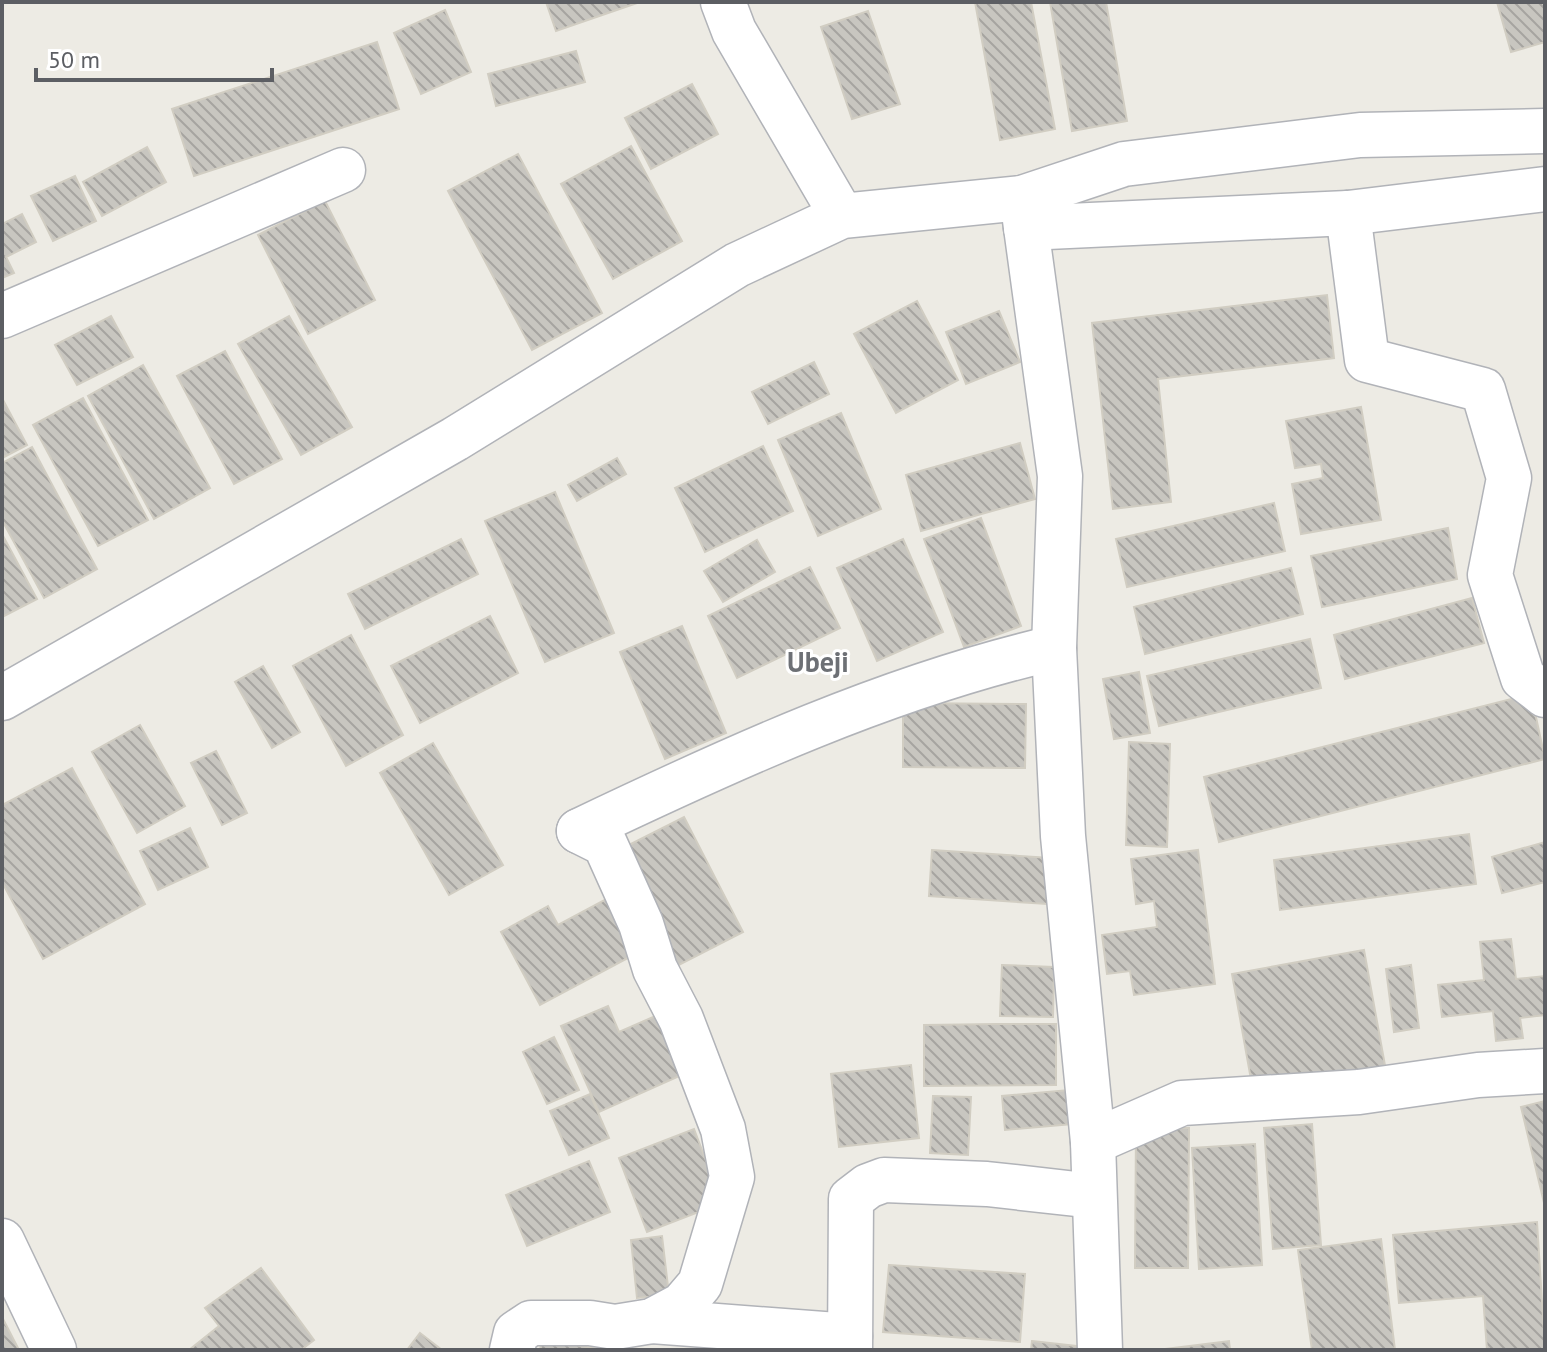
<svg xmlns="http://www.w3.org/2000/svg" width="1547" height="1352" viewBox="0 0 1547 1352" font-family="'PT Sans',sans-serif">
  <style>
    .building { fill: url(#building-back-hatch); stroke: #d1cdc2; stroke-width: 2 }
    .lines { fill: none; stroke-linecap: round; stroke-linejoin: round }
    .minor-casing { stroke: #b1b3b8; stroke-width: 47 }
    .minor { stroke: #fff; stroke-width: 44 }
    .labels { text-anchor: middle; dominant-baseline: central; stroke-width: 6; stroke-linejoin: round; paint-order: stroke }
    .quarter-label { font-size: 28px; font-weight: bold; fill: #6d7075; stroke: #fff }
  </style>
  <defs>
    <pattern id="building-back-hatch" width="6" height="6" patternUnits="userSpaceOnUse" patternTransform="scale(2)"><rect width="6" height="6" fill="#c8c6c0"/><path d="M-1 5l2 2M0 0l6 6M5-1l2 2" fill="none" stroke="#a6a4a0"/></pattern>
  </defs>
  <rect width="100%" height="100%" fill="#edebe4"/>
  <g class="building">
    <path d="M546 2H640L556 31Z"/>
    <path d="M975 2H1031L1055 129 1000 140Z"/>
    <path d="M1050 2H1106L1127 121 1072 131Z"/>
    <path d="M1497 2H1545V42L1511 52Z"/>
    <path d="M445 10 471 72 421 94 394 33Z"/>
    <path d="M868 11 900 104 852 119 821 27Z"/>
    <path d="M377 42 399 109 194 176 172 109Z"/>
    <path d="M576 51 585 82 496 106 488 74Z"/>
    <path d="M692 84 718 134 651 169 625 118Z"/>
    <path d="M631 146 682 241 613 279 561 184Z"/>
    <path d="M147 147 166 182 102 216 83 182Z"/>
    <path d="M518 154 602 313 532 350 448 191Z"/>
    <path d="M75 176 96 221 53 241 31 196Z"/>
    <path d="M325 201 375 300 308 334 258 235Z"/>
    <path d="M22 214 36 242 6 257 14 273 2 278V224Z"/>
    <path d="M1327 295 1334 358 1158 379 1171 502 1113 509 1092 323Z"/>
    <path d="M917 301 958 380 896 413 854 334Z"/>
    <path d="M999 311 1020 362 966 384 946 332Z"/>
    <path d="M111 316 133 357 77 385 55 345Z"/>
    <path d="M289 316 352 427 301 455 238 344Z"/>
    <path d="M225 351 282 459 234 484 177 376Z"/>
    <path d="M814 362 829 394 768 424 752 392Z"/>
    <path d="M143 365 210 488 154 519 88 396Z"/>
    <path d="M2 398 27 445 2 458Z"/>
    <path d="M83 398 148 520 98 546 33 425Z"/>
    <path d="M1361 407 1381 520 1301 534 1292 484 1323 478 1321 464 1295 468 1286 421Z"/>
    <path d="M841 413 881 509 818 536 778 440Z"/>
    <path d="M1020 443 1035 499 921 531 906 475Z"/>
    <path d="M763 446 793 511 705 552 675 488Z"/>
    <path d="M32 447 97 569 44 598 2 520V463Z"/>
    <path d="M617 458 626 474 577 501 568 485Z"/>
    <path d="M555 492 614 633 545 662 485 521Z"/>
    <path d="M1274 503 1285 551 1127 587 1116 539Z"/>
    <path d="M981 518 1021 626 964 647 924 539Z"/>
    <path d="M1448 528 1457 579 1322 607 1311 556Z"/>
    <path d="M2 534 37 599 2 617Z"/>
    <path d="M461 539 478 574 365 629 348 594Z"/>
    <path d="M903 539 943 632 877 661 837 568Z"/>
    <path d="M757 540 775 572 723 602 704 571Z"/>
    <path d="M810 567 840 628 737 678 708 616Z"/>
    <path d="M1291 568 1303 614 1145 654 1134 607Z"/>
    <path d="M1472 598 1484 643 1345 679 1334 635Z"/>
    <path d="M490 616 518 673 420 723 391 666Z"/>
    <path d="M682 626 726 733 665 759 620 652Z"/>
    <path d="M351 635 403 735 346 766 293 666Z"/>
    <path d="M1310 639 1321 688 1159 726 1147 676Z"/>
    <path d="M263 666 300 732 272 748 235 682Z"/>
    <path d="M1139 672 1150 733 1114 739 1103 679Z"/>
    <path d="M1531 694 1545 759 1219 842 1204 777Z"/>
    <path d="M903 703 1026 704 1025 768 903 767Z"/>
    <path d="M140 725 185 806 137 833 92 752Z"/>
    <path d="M1129 742 1170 744 1167 847 1126 845Z"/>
    <path d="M433 743 503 865 449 895 380 773Z"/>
    <path d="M216 751 247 813 222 825 191 763Z"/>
    <path d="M72 768 145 904 43 959 2 882V805Z"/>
    <path d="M684 817 743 932 675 967 615 852Z"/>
    <path d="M190 828 208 867 158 890 140 851Z"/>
    <path d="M1469 834 1476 884 1280 910 1274 860Z"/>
    <path d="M1545 842V882L1502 893 1492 857Z"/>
    <path d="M932 850 1050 858 1047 904 929 896Z"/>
    <path d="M1198 850 1215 984 1134 995 1130 971 1107 974 1102 935 1157 927 1154 901 1136 904 1131 859Z"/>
    <path d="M610 897 639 952 540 1005 501 932 548 906 558 925Z"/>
    <path d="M1511 939 1516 979 1545 976V1015L1520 1018 1523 1038 1496 1041 1493 1011 1442 1017 1438 985 1484 980 1480 942Z"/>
    <path d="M1364 950 1386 1071 1254 1096 1232 974Z"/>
    <path d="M1002 965 1054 967 1053 1017 1000 1016Z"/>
    <path d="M1411 965 1419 1028 1394 1032 1386 969Z"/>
    <path d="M608 1006 619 1032 669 1010 695 1069 599 1112 561 1026Z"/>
    <path d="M997 1024H1056V1085L924 1086V1025Z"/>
    <path d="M554 1037 579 1090 547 1104 523 1052Z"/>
    <path d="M911 1065 919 1138 839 1147 831 1074Z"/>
    <path d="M1069 1090 1072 1124 1005 1130 1002 1096Z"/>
    <path d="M590 1094 609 1138 569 1155 550 1111Z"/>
    <path d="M933 1096 971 1097 968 1155 930 1153Z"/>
    <path d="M1545 1101V1207L1521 1107Z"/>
    <path d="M1312 1124 1321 1245 1273 1249 1264 1128Z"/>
    <path d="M1136 1128H1189L1188 1268H1135Z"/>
    <path d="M694 1129 722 1203 647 1232 619 1158Z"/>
    <path d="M1255 1144 1262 1265 1199 1269 1192 1148Z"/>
    <path d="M589 1161 610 1212 527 1246 506 1195Z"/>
    <path d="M1537 1222 1545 1350H1487L1483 1296 1399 1303 1393 1235Z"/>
    <path d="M662 1236 669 1295 637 1298 631 1240Z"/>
    <path d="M1381 1239 1395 1350H1312L1298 1250Z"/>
    <path d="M889 1265 1025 1274 1020 1342 883 1332Z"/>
    <path d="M261 1268 314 1340 301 1350H189L219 1326 205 1308Z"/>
    <path d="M2 1317 19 1350H2Z"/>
    <path d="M420 1333 442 1350H407Z"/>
    <path d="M542 1339 603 1350H540Z"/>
    <path d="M1032 1341 1085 1347V1350H1031Z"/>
    <path d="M1229 1341 1230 1350H1157Z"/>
  </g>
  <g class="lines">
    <g class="minor-casing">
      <g id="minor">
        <path d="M723 2 734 31 842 216"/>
        <path d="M1022 198 1060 476 1054 648 1063 836 1093 1142 1100 1350"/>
        <path d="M1348 213 1367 360 1483 390 1509 478 1490 575 1523 678 1545 695"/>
        <path d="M1026 228 1348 213 1545 189"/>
        <path d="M2 316 343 170"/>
        <path d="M2 698 455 439 737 265 842 216 1022 198 1124 164 1360 135 1545 131"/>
        <path d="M579 831C732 758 889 686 1054 648"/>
        <path d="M1093 1142 1182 1103 1359 1092 1478 1075 1545 1071"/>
        <path d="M2 1241 54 1350"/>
        <path d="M652 1321 850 1336"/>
        <path d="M512 1350 516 1333 531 1323H590L615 1327 652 1321 682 1305 700 1284 732 1177 723 1129 681 1019 655 969 641 924 605 844 579 831"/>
        <path d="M850 1350 851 1199 868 1186 884 1180 987 1184 1094 1196"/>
      </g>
    </g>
    <use href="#minor" class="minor"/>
  </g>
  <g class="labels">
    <g class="quarter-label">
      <text x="818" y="661">Ubeji</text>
    </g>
  </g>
  <rect width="1547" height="1352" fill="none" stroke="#5c5e63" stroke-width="8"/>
  <path d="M36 68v12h236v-12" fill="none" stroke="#5c5e63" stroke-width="4"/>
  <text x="48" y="68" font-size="24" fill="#5c5e63" stroke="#ffffff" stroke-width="6" paint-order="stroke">50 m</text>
</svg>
